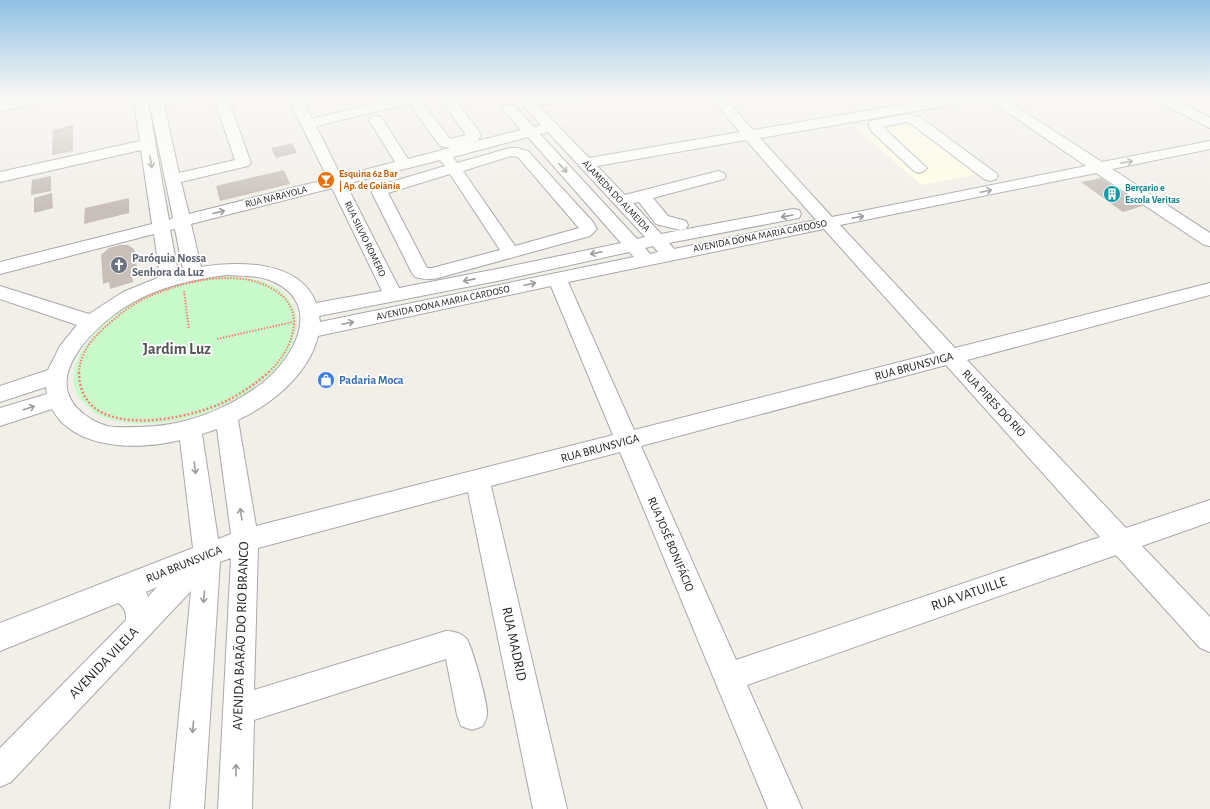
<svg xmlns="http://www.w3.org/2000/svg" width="1210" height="809" viewBox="0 0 1210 809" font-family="'Alegreya Sans',sans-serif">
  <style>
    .education { fill: #ffffe5 }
    .park { fill: #c8facc }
    .building { fill: #c7bfb8 }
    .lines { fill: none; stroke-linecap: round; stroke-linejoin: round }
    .minor-casing { stroke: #a9a9a9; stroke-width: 2 }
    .path-far1 { stroke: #fa8072; stroke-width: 2; stroke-dasharray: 1.5 1.5; stroke-linecap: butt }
    .path { stroke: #fa8072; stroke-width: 2.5; stroke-dasharray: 2 2; stroke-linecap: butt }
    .minor { fill: #fff; fill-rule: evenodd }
    .oneway { stroke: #9c9c9c }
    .labels { text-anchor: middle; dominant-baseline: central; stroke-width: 3.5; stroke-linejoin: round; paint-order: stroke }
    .far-food-label { font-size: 10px; font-weight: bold; fill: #c56008; stroke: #fff; text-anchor: start }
    .far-culture-label { font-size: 10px; font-weight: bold; fill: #0d838f; stroke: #fff; text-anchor: start }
    .far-street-label { font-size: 10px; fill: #222; stroke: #fff }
    .worship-label { font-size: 12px; font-weight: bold; fill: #5b616d; stroke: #fff; text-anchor: start }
    .street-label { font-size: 12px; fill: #222; stroke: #fff }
    .shop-label { font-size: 12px; font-weight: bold; fill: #366cbe; stroke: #fff; text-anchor: start }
    .near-street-label { font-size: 14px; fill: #222; stroke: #fff }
    .district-label { font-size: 16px; font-weight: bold; fill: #555; stroke: #fff }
  </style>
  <rect width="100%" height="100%" fill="#f2efe9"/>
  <path class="education" d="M922 116 994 171 921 185 855 127Z"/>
  <path class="park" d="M224 276C242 278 260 278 276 287 280 289 282 293 285 295 308 317 293 352 273 372 243 400 198 421 156 423 137 424 118 424 100 416 96 415 92 410 88 407 50 376 95 327 124 308 155 288 188 281 224 276Z"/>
  <g class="building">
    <path d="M73 125V151L52 155 53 130Z"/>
    <path d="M292 143 297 153 276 158 271 148Z"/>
    <path d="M284 170 290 184 220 201 216 186Z"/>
    <path d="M51 176V191L31 195 32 180Z"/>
    <path d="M1101 178 1143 206 1123 212 1081 182Z"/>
    <path d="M52 193 53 208 34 213V198Z"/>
    <path d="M129 198V213L84 224 85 208Z"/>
    <path d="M120 245H128L134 249 138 274 132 276 133 282 110 289 109 282 103 284 101 255 109 248Z"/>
  </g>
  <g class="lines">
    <g class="minor-casing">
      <g id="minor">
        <path d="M34 96H61L60 99 0 111V103Z"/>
        <path d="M133 96H147L169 220 173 218 148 96H162V98L191 96 190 99 164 105 179 173 235 160 213 96H227L251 163 248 166 181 182 189 214 328 179 287 96H301L312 119 406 96H430L429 99 316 126 341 176 395 162 369 120 371 117 376 116 381 117 408 159 450 148 440 146 411 106 413 103H423L450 139 466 135 441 100 443 97H453L481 134 478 141 473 142 521 130 502 108 504 105H514L534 127 541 125 522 104 526 99 544 96H583L582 99 577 100 538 105 589 158 740 132 709 96H723L753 130 954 96H1000L1102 162 1210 141V149L1112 169 1210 233V246L1204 245 1096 173 840 225 955 348 1210 283V295L967 360 1126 528 1210 500V522L1142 546 1210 617V652L1200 648 1116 555 747 685 802 809H768L620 452 491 486 567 809H533L468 492 258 548 254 690 446 631C453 631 461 633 466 638 472 645 488 704 487 714 487 718 484 723 483 726L472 730 461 726 457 715 446 659 254 720 252 809H218L231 558 220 562 204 809H170L191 591 11 782 0 787V748L126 620C126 611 125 608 118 603L0 651V623L193 548 180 440C140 450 75 451 52 409L0 426V408L47 394 46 387 0 402V386L48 370 60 346 77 325 0 299V286L89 314 123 292 160 277 154 234 0 274V262L152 224 141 150 0 182V172L140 141ZM985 97 1086 166 832 217 760 138 979 100ZM548 132 645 237 637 239 540 134ZM528 137 621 243 507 267 399 288 346 184 440 160 445 166 374 187 372 193 412 273 415 277C423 279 430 280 438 278L590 236 597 229 593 222 528 151 517 148H510L457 163 453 157ZM746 140 816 220 674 249 669 243 793 219 799 218 801 214 799 210 793 209 661 234 633 203 639 202 656 224 680 230 686 229 688 225 686 221 668 216 653 198 724 179 726 176 724 173 718 171 625 195 597 166ZM511 156 518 157 579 228 515 246 463 171ZM450 174 500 250 432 268H427L388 193ZM332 188 382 291 316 303C300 260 238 261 201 267L191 224ZM175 229 183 270 178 272 170 230ZM824 229 935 353 634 430 568 282ZM653 246 658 252 650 254 645 248ZM629 252 634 257 320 322 319 316 507 279ZM226 275C242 276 260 275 274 282 325 306 292 361 260 385 224 411 182 427 138 427 128 427 117 428 107 426 97 423 86 417 78 409 44 375 94 328 122 309 154 288 189 280 226 275ZM551 286 613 435 256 526 238 420C272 404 309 374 318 336ZM946 365 1100 537 736 660 641 446ZM217 429 231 534 218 539 202 434ZM157 587 148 597 146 592Z"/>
        <path d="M1152 96H1169L1210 118V128L1153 99Z"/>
        <path d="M906 114 920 117 996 173 998 176 996 179 990 181 984 179 910 123 906 122 883 127 927 168 924 171 919 173 914 171 871 131 868 124 870 121Z"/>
      </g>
    </g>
    <g class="path-far1">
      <path d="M184 291 189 329"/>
      <path d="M217 339 293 322"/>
      <path d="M79 373C80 354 90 341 103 329 117 316 132 304 150 296 188 280 245 266 280 294 289 301 294 311 294 323 293 342 282 360 268 373"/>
    </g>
    <path class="path" d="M79 372C79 439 175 422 215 406 235 398 253 386 269 372"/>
    <use href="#minor" class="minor"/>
  </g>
  <defs><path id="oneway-shaft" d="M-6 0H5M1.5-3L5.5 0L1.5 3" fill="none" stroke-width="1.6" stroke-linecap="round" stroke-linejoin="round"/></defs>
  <g class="oneway">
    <use href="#oneway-shaft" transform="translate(151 162) rotate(81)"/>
    <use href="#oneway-shaft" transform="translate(1127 162) rotate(-11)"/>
    <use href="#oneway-shaft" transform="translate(563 168) rotate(47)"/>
    <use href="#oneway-shaft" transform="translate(986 191) rotate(-12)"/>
    <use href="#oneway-shaft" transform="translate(219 212) rotate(-14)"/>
    <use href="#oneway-shaft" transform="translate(787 216) rotate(170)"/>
    <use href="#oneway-shaft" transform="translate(858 217) rotate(-12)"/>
    <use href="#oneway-shaft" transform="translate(596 253) rotate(168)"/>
    <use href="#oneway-shaft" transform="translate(469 280) rotate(169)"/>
    <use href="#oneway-shaft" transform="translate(530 284) rotate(-12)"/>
    <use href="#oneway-shaft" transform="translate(348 323) rotate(-12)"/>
    <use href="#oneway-shaft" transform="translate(29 408) rotate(-17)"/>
    <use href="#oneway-shaft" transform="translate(195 468) rotate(82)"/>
    <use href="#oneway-shaft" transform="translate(241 514) rotate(-99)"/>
    <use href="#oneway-shaft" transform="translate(204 597) rotate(95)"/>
    <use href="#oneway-shaft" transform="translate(193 727) rotate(95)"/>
    <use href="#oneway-shaft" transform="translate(236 770) rotate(-88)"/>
  </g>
  <linearGradient id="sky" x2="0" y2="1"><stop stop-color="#8fc0e4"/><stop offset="0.46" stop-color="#f9f8f5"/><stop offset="1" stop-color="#f9f8f5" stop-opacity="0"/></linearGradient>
  <rect width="1210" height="210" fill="url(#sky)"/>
  <defs>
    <g id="bar-disc" transform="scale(0.9)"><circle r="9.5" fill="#e8710a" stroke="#fff"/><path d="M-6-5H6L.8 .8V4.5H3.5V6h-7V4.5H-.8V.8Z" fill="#fff"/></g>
    <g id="building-disc" transform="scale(0.9)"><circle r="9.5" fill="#0f9aa8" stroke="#fff"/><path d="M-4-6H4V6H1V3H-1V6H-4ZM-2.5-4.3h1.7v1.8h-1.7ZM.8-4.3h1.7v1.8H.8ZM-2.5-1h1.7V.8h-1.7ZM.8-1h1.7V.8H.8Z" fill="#fff"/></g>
    <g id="church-disc" transform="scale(0.9)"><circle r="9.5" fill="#6b7280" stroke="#fff"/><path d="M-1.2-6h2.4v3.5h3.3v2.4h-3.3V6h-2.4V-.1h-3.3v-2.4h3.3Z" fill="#fff"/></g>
    <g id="shop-disc" transform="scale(0.9)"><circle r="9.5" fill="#3f7fe0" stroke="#fff"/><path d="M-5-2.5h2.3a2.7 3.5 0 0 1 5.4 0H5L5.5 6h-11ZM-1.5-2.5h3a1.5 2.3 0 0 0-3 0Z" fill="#fff"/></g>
  </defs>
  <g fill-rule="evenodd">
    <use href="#bar-disc" x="326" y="180"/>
    <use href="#building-disc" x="1112" y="194"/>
    <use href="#church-disc" x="119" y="265"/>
    <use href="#shop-disc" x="326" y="380"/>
  </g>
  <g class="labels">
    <g class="far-food-label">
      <text x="339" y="174">Esquina 62 Bar<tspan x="339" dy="12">| Ap. de Goiânia</tspan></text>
    </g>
    <g class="far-culture-label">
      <text x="1125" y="188">Berçario e<tspan x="1125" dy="12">Escola Veritas</tspan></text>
    </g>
    <g class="far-street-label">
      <text transform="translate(616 196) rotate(47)">ALAMEDA DO ALMEIDA</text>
      <text transform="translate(276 197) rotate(-14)">RUA NARAYOLA</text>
      <text transform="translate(760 236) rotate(-11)">AVENIDA DONA MARIA CARDOSO</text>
      <text transform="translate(365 239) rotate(64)">RUA SILVIO ROMERO</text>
      <text transform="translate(443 303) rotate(-12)">AVENIDA DONA MARIA CARDOSO</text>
    </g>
    <g class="worship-label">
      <text x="132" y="258">Paróquia Nossa<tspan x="132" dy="14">Senhora da Luz</tspan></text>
    </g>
    <g class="street-label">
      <text transform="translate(914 366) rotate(-15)">RUA BRUNSVIGA</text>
      <text transform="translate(994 403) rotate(47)">RUA PIRES DO RIO</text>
      <text transform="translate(600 448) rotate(-15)">RUA BRUNSVIGA</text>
      <text transform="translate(671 544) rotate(67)">RUA JOSÉ BONIFÁCIO</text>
      <text transform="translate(184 564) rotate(-22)">RUA BRUNSVIGA</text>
    </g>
    <g class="shop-label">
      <text x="339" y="380">Padaria Moca</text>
    </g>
    <g class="near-street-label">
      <text transform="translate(969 594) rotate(-19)">RUA VATUILLE</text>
      <text transform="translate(241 636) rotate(-88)">AVENIDA BARÃO DO RIO BRANCO</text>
      <text transform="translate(514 644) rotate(78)">RUA MADRID</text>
      <text transform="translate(104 663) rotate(-46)">AVENIDA VILELA</text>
    </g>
    <g class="district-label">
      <text x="177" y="349">Jardim Luz</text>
    </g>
  </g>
</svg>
